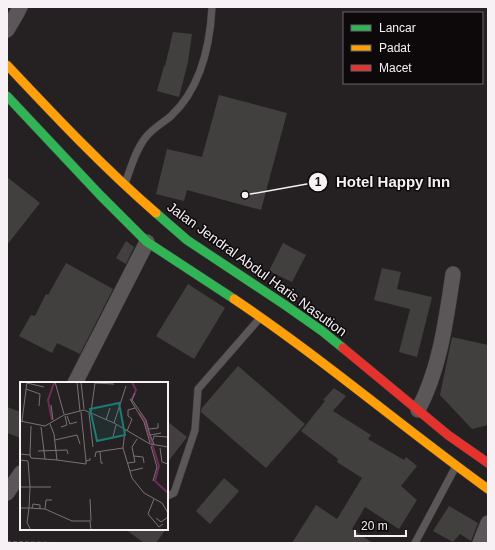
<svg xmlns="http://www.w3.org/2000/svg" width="495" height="550" viewBox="0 0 495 550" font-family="Arial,sans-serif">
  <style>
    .building { fill: #42403f }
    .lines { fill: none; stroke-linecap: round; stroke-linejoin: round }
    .lane-casing { stroke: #403c3e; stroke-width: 8 }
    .street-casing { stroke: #403c3e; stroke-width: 16 }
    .fast-casing { stroke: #403c3e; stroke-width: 10 }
    .slow-casing { stroke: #403c3e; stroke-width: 10 }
    .jam-casing { stroke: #403c3e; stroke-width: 10 }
    .path { stroke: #5b585a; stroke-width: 2.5; stroke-dasharray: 4 2; stroke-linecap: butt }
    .lane { stroke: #5b5759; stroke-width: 7 }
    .street { stroke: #5b5759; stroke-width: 15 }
    .fast { stroke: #30b455; stroke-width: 9 }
    .slow { stroke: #ff9f0a; stroke-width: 9 }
    .jam { stroke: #e5322d; stroke-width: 9 }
    .labels { text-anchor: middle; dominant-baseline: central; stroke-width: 3; stroke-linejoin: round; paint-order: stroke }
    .street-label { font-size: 14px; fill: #f7f0f4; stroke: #0d090b }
    .inset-river { fill: none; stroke: #712b56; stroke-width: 2 }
    .inset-road { fill: none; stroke: #797376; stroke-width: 1 }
    .view { fill: #1b7c75; fill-opacity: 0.15; stroke: #1b7c75; stroke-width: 2 }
    .inset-edge { fill: none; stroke: #f7f0f4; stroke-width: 2 }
    .leader { fill: none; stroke: #f7f0f4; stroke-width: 1.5 }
    .callout-dot { fill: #f7f0f4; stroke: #0d090b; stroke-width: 1.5 }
    .mark-label { font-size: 12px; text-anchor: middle; font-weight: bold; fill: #111 }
    .callout-label { font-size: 15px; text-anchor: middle; font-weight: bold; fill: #f7f0f4; stroke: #0d090b; stroke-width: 3; stroke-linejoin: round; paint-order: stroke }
  </style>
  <rect width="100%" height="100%" fill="#252022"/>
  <g class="building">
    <path d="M173 32 192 34 188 62 179 97 157 91 164 66H165Z"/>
    <path d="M219 95 287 113 261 210 187 190 184 201 156 194 167 149 202 157Z"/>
    <path d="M7 177 40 203 7 245Z"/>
    <path d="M126 241 134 247 126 264 116 258Z"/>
    <path d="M283 243 306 255 292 282 269 271Z"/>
    <path d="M66 263 113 289 80 354 57 343 52 353 19 336 31 315 35 316 46 294 48 295Z"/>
    <path d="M382 268 401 272 397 289 432 297 417 357 399 352 410 309 374 300Z"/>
    <path d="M188 284 225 308 194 359 156 336Z"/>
    <path d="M452 337 488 345V425L472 429 440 395Z"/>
    <path d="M238 366 305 424 266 468 201 412 202 408Z"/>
    <path d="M334 388 346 396 333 411 371 435 368 439 404 460 406 457 417 466 401 486 417 500 399 529 365 507 352 529 373 543H292L316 505 337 519 362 478 337 462 338 459 301 431 325 401 323 400Z"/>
    <path d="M7 407 21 412V438L7 433Z"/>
    <path d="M167 421 187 437 167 463Z"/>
    <path d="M224 478 239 491 210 524 196 511Z"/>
    <path d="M449 506 478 523 471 541 460 534 453 542 433 531Z"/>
    <path d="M125 529H166L156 543H144Z"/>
  </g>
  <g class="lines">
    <g class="lane-casing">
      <g id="lane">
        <path d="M126 181C131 167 136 149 146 137 153 128 163 123 171 116 201 88 210 46 212 7"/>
        <path d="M167 496 174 493 195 430 198 389 260 318"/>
        <path d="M415 543 455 468"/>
      </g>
    </g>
    <g class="street-casing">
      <g id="street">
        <path d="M7 30 17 13 20 7"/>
        <path d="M75 383 147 242"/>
        <path d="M418 410C440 369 446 320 453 274"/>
        <path d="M7 493 21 473"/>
        <path d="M480 543 488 523"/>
      </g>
    </g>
    <g class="fast-casing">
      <g id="fast">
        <path d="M7 96 100 195 147 242 234 299"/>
        <path d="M156 213 187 240 285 305 322 331 343 348"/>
      </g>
    </g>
    <g class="slow-casing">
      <g id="slow">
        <path d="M7 65C55 116 103 167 156 213"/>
        <path d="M234 299C322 358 402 427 488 489"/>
      </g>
    </g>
    <g class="jam-casing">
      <path id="jam" d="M343 348 448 435 488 463"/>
    </g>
    <path class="path" d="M7 542 50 543"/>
    <use href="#lane" class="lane"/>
    <use href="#street" class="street"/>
    <use href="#fast" class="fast"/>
    <use href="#slow" class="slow"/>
    <use href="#jam" class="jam"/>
  </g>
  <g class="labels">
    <g class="street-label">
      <text transform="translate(257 269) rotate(36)">Jalan Jendral Abdul Haris Nasution</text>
    </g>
  </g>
  <g transform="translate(20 382)">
    <rect width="148" height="148" fill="#252022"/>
    <path class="inset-river" d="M111 19 116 8 112 0M119 31 125 39 139 84 135 99 148 111M32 38 28 18 34 1"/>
    <path class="inset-road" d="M35 0 44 32M57 0 60 29M61 0 64 27M7 1 24 5M6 7 20 12 19 24M115 11 112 18 126 38 130 53M110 17 124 40 130 61M31 23 33 38M61 30 66 79 70 78V76M71 30 75 1 94 2M69 31 73 65M47 34 50 42 57 40M86 38 90 26M0 39 25 44 44 33 64 28 94 41 130 62 148 65M2 39 7 0M94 41 106 4M30 42 34 52 37 78 66 82V79M21 45 25 77M41 45 47 43 45 34M129 47 138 46V41M105 48 103 66 112 96 124 111 142 121 148 131M107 49 112 37 108 34V28L115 26M93 55 96 43M35 58 57 53 60 62M133 58 134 54 147 55M134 62 130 53 141 51M131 64 137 85 133 99M140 66 142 80 148 82M18 69 47 68 48 72M80 70 81 81H83M0 72 10 73 11 76 37 78M10 73 11 44M114 74 123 75 124 81M75 75 76 70 103 66M0 78 8 79 10 105H31M108 81 115 80 112 65 117 57M110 89 123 86M0 105H10L9 126 25 127 52 139H70L71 148M70 117 71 139M134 117 128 132 139 145 143 142M0 126H9L7 141 11 148M12 126 13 122 20 123V127M25 127 26 118H32M136 136 141 140 148 135"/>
    <path class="view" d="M99 21 105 53 77 59 70 27Z"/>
    <rect width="148" height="148" class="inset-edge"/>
  </g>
  <path class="leader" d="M245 195L318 182"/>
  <g class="callout-dot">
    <circle cx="245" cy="195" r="4"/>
    <circle cx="318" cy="182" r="10"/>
  </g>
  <g class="mark-label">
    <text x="318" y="186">1</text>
  </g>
  <g class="callout-label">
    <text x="393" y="187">Hotel Happy Inn</text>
  </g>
  <rect width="495" height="550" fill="none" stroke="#f7f0f4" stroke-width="16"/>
  <rect x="343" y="12" width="140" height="72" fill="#0d090b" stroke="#6b6568"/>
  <rect x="351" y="25" width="20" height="6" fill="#30b455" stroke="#6b6568"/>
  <text x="379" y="32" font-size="12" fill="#f7f0f4">Lancar</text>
  <rect x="351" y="45" width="20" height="6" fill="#ff9f0a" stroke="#6b6568"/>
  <text x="379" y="52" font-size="12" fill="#f7f0f4">Padat</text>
  <rect x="351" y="65" width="20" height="6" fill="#e5322d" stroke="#6b6568"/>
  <text x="379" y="72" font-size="12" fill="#f7f0f4">Macet</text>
  <path d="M355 530v6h51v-6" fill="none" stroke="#f7f0f4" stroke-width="2"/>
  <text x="361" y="530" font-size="12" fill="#f7f0f4" stroke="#0d090b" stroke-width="3" paint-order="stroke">20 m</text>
</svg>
